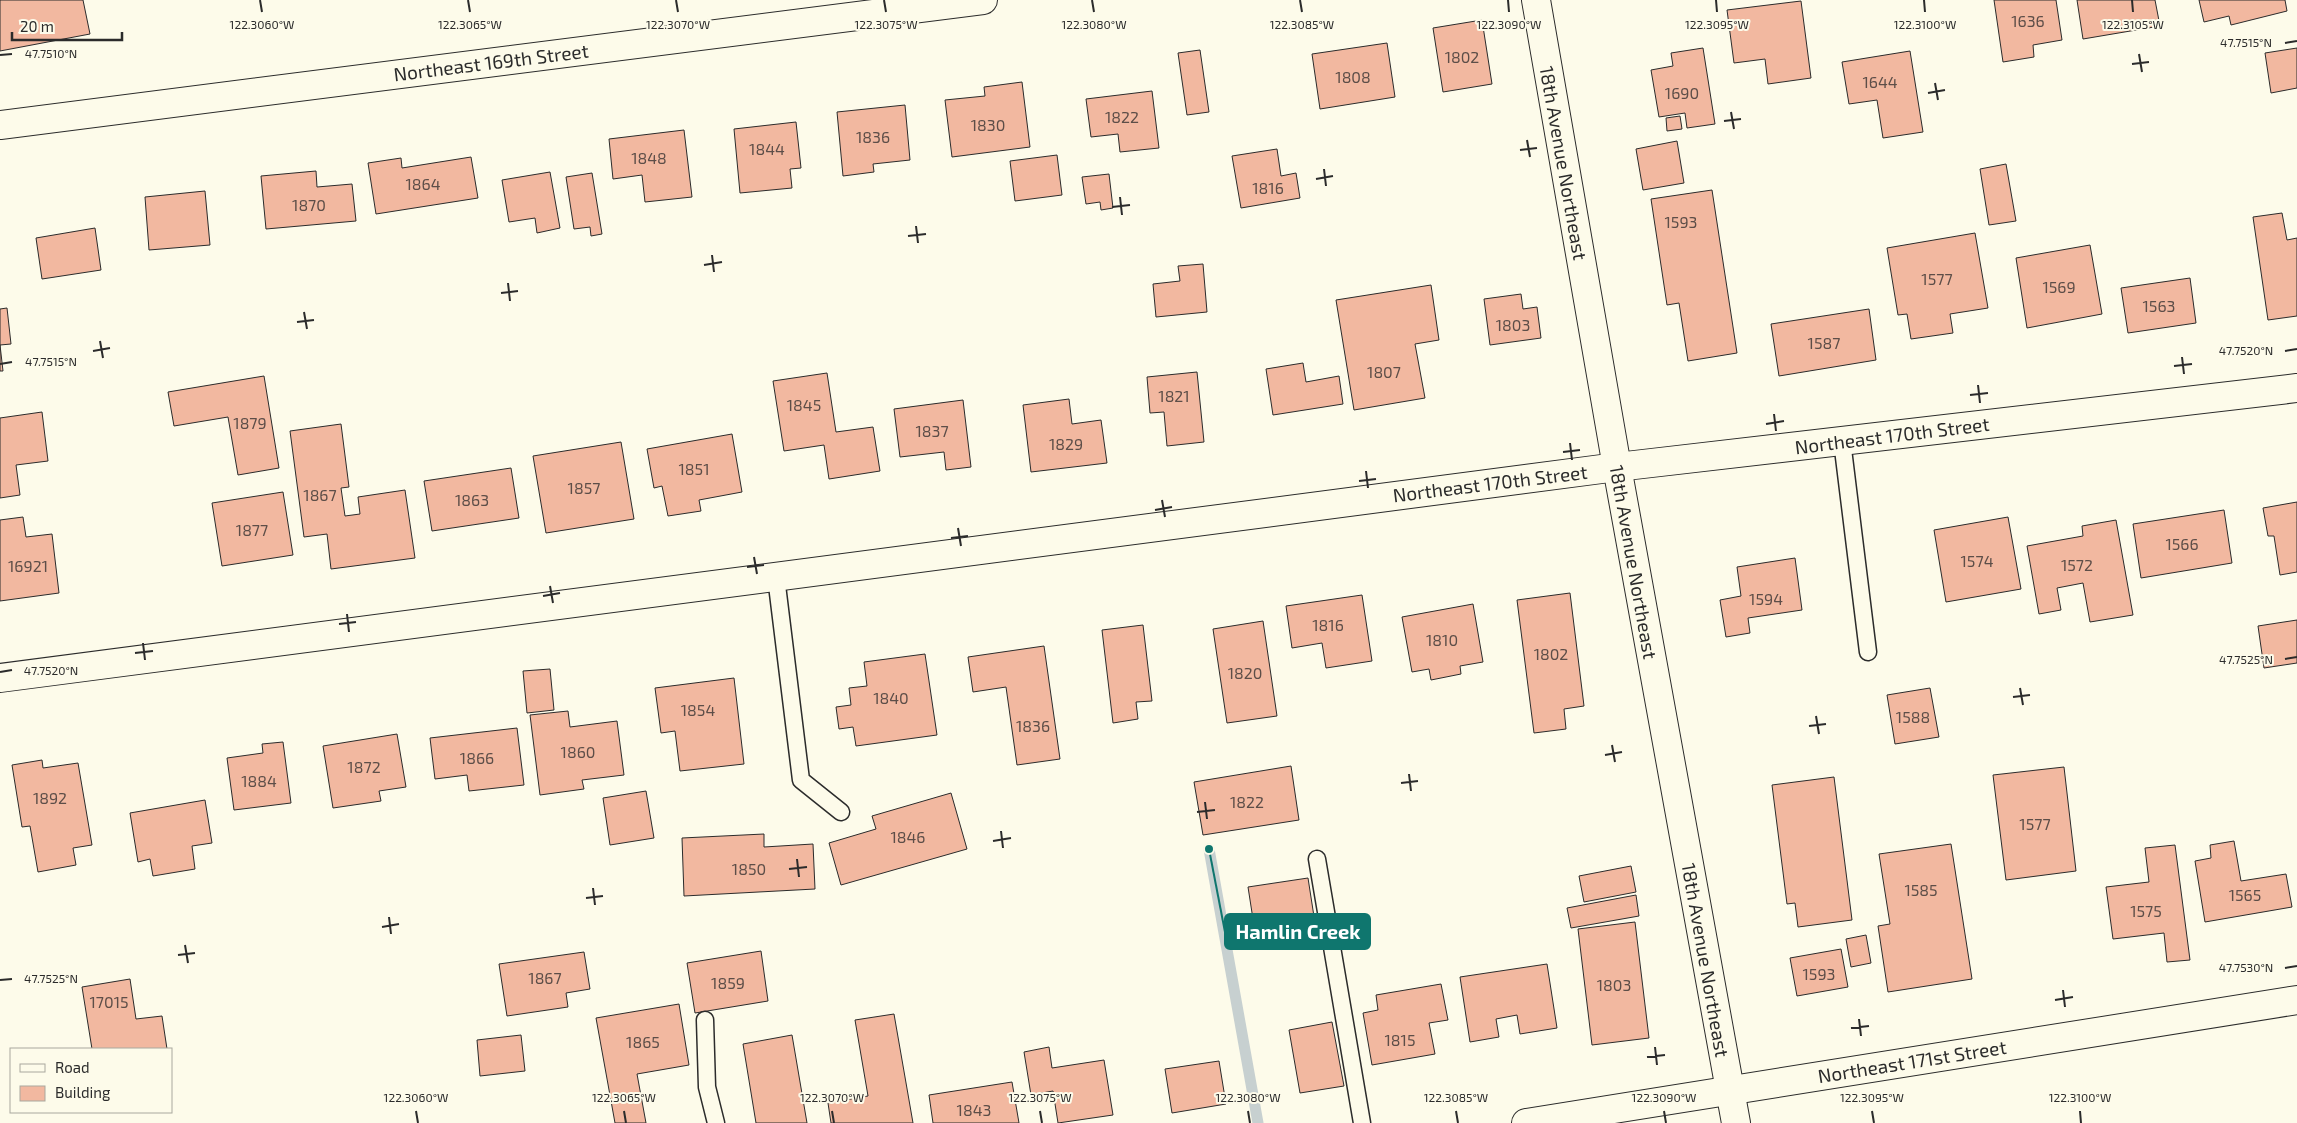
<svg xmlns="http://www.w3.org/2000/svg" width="2297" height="1123" viewBox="0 0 2297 1123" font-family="'Exo 2',sans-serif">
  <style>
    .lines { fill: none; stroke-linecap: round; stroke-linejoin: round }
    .stream { stroke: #c7d0d0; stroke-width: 11 }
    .building { fill: #f2b8a0; stroke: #2b2b2b }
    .service-casing { stroke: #2b2b2b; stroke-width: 19 }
    .minor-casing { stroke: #2b2b2b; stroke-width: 30 }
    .service { stroke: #fdfbea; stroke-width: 16 }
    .minor { stroke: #fdfbea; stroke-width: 28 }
    .ticks { fill: none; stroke: #2b2b2b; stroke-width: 2 }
    .labels { text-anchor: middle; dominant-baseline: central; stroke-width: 4; stroke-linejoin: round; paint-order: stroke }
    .number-label { font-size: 16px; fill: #5d4e48 }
    .street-label { font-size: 19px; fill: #2b2b2b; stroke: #fdfbea }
    .ticks-label { font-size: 12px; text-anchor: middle; fill: #2b2b2b; stroke: #fdfbea; stroke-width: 4; stroke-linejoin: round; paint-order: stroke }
    .leader { fill: none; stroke: #0f766e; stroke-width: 2 }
    .callout-dot { fill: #0f766e; stroke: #fdfbea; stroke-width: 2 }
    .callout { fill: #0f766e; stroke: #0f766e; stroke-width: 2 }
    .callout-label { font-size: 20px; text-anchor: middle; font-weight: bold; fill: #fff }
  </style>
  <rect width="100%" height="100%" fill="#fdfbea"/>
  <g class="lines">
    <path class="stream" d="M1209 849 1258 1123"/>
  </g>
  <g class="building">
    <path d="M0 0H83L90 34 0 51Z"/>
    <path d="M1994 0H2056L2062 40 2033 45 2034 57 2003 62Z"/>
    <path d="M2077 0H2155L2160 26 2083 39Z"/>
    <path d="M2199 0H2285L2287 11 2231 25 2229 16 2204 22Z"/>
    <path d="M1801 1 1811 78 1768 84 1765 59 1734 63 1727 10Z"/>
    <path d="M1482 20 1492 84 1443 92 1433 28Z"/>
    <path d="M1387 43 1395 97 1320 109 1312 54Z"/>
    <path d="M1703 48 1715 124 1687 128 1685 113 1659 117 1651 70 1673 66 1671 53Z"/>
    <path d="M2297 48V88L2271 93 2265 53Z"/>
    <path d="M1200 50 1209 112 1187 115 1178 53Z"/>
    <path d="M1910 51 1923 132 1883 138 1877 100 1849 104 1842 62Z"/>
    <path d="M1022 82 1030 147 952 157 945 100 985 96 984 87Z"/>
    <path d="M1152 91 1159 148 1120 152 1118 134 1091 137 1086 99Z"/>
    <path d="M905 105 910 160 873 164 874 172 843 176 837 112Z"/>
    <path d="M1680 116 1682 129 1667 131 1666 118Z"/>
    <path d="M796 122 801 168 790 169 792 188 740 193 734 129Z"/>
    <path d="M684 130 692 197 645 202 642 175 613 179 609 139Z"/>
    <path d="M1677 141 1684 183 1643 190 1636 149Z"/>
    <path d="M1277 149 1281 176 1296 173 1300 198 1241 208 1232 156Z"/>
    <path d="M1057 155 1062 195 1015 201 1010 161Z"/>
    <path d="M471 157 478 198 376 214 368 163 401 158 402 168Z"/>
    <path d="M2006 164 2016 221 1989 225 1980 169Z"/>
    <path d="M316 171 317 187 352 184 356 221 266 229 261 176Z"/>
    <path d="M550 172 560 228 537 233 535 218 509 222 502 180Z"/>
    <path d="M592 173 602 234 591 236 590 227 574 229 566 177Z"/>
    <path d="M1109 174 1113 208 1101 210 1100 202 1086 204 1082 177Z"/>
    <path d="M1712 190 1737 353 1688 361 1679 303 1667 305 1651 199Z"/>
    <path d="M205 191 210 245 149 250 145 197Z"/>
    <path d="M2282 213 2287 240 2297 238V316L2268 320 2253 217Z"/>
    <path d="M95 228 101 270 42 279 36 238Z"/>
    <path d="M1975 233 1988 308 1950 314 1953 333 1911 339 1907 314 1898 315 1887 248Z"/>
    <path d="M2090 245 2102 314 2027 328 2016 258Z"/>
    <path d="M1203 264 1207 312 1156 317 1153 284 1180 281 1178 266Z"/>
    <path d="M2190 278 2196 323 2128 333 2121 288Z"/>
    <path d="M1431 285 1439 340 1415 344 1425 398 1354 410 1336 300Z"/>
    <path d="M1521 294 1523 309 1537 307 1541 338 1490 345 1484 299Z"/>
    <path d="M7 308 11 344 0 345 3 371H0V309Z"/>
    <path d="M1869 309 1876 360 1779 376 1771 324Z"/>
    <path d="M1303 363 1306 382 1339 376 1343 404 1273 415 1266 369Z"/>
    <path d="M1197 372 1204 442 1167 446 1164 412 1150 413 1147 377Z"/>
    <path d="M827 373 836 432 873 427 880 471 829 479 824 445 784 451 773 381Z"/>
    <path d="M264 376 279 468 238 475 228 417 174 426 168 392Z"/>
    <path d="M1069 399 1072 424 1101 420 1107 463 1031 472 1023 405Z"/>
    <path d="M963 400 971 467 946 470 944 452 900 457 894 409Z"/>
    <path d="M42 412 48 461 16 465 20 495 0 498V418Z"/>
    <path d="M341 424 349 487 341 488 345 516 360 514 358 497 405 490 415 558 331 569 327 534 304 537 290 431Z"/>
    <path d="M732 434 742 492 699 500 701 511 668 516 662 486 654 488 647 449Z"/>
    <path d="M621 442 634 519 546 533 533 456Z"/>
    <path d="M511 468 519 518 432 531 424 481Z"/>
    <path d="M283 492 293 555 222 566 212 503Z"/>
    <path d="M2297 502V572L2280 575 2274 536H2268L2263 508Z"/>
    <path d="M2224 510 2232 563 2141 578 2133 524Z"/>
    <path d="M23 517 26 537 52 534 59 593 0 601V520Z"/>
    <path d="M2008 517 2021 589 1946 602 1934 530Z"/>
    <path d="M2116 520 2133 615 2090 622 2083 583 2057 588 2061 610 2039 614 2027 546 2083 536 2082 526Z"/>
    <path d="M1795 558 1802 610 1748 618 1750 633 1726 637 1720 600 1741 596 1737 567Z"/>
    <path d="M1570 593 1584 706 1564 709 1566 729 1534 733 1517 600Z"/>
    <path d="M1362 595 1372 661 1326 668 1322 643 1292 648 1286 606Z"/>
    <path d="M1473 604 1483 662 1460 666 1461 674 1431 680 1429 669 1412 672 1402 617Z"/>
    <path d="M2297 620V663L2264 668 2258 626Z"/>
    <path d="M1263 621 1277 716 1227 723 1213 629Z"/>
    <path d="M1143 625 1152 701 1136 702 1138 719 1113 723 1102 630Z"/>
    <path d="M1044 646 1060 759 1017 765 1006 687 973 692 968 657Z"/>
    <path d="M925 654 937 735 856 746 853 727 839 729 836 707 851 705 849 688 867 686 864 662Z"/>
    <path d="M550 669 554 710 527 713 523 671Z"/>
    <path d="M734 678 744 764 680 771 675 731 661 733 655 688Z"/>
    <path d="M1930 688 1939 737 1895 744 1887 695Z"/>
    <path d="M568 711 570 727 617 721 624 775 582 780 584 789 540 795 530 715Z"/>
    <path d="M517 728 524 785 469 791 467 775 435 779 430 738Z"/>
    <path d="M397 734 406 787 379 791 381 801 333 808 323 746Z"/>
    <path d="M283 742 291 803 234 810 227 758 263 753 262 744Z"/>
    <path d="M42 760 43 768 78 763 92 845 73 848 76 865 38 872 30 826 22 827 12 765Z"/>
    <path d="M1291 766 1299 820 1203 835 1194 782Z"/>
    <path d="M2064 767 2076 871 2006 880 1993 775Z"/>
    <path d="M1834 777 1852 920 1798 927 1795 903 1787 904 1772 785Z"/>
    <path d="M646 791 654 838 610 845 603 798Z"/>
    <path d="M951 793 967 849 841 885 829 843 876 829 872 816Z"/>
    <path d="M205 800 212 843 192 846 195 869 153 876 150 859 138 862 130 813Z"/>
    <path d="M764 834V847L813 844 815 889 684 896 682 838Z"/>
    <path d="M2234 841 2241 881 2286 874 2292 907 2205 922 2195 861 2211 858 2210 845Z"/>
    <path d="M1951 844 1972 979 1888 992 1878 926 1890 924 1879 854Z"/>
    <path d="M2175 845 2190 960 2167 962 2164 933 2113 939 2106 887 2149 882 2145 848Z"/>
    <path d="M1631 866 1636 892 1584 902 1579 876Z"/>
    <path d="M1308 878 1315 923 1255 932 1248 887Z"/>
    <path d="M1636 895 1639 916 1571 928 1567 908Z"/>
    <path d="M1635 922 1649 1038 1592 1045 1578 929Z"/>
    <path d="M1866 935 1871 963 1851 967 1846 939Z"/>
    <path d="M1841 949 1848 987 1797 996 1790 958Z"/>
    <path d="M761 951 768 1001 695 1013 687 963Z"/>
    <path d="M584 952 590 989 566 993 568 1007 507 1016 499 964Z"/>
    <path d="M1547 964 1557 1028 1520 1034 1517 1015 1496 1019 1499 1037 1470 1042 1460 977Z"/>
    <path d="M130 979 136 1019 162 1016 167 1049H92L82 987Z"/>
    <path d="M1441 984 1448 1020 1429 1023 1435 1054 1372 1065 1363 1013 1378 1010 1376 995Z"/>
    <path d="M679 1004 689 1065 637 1074 646 1123H615L596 1018Z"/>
    <path d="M894 1014 913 1123H831L828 1103 868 1096 855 1020Z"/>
    <path d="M1332 1022 1344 1086 1300 1093 1289 1030Z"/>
    <path d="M521 1035 525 1071 480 1076 477 1040Z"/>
    <path d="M792 1035 807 1123H756L743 1044Z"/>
    <path d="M1049 1047 1052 1068 1104 1060 1113 1115 1058 1123 1053 1091 1031 1095 1024 1052Z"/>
    <path d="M1219 1061 1226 1104 1172 1113 1165 1069Z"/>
    <path d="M1012 1082 1019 1123H933L929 1095Z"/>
  </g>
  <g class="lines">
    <g class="service-casing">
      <g id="service">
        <path d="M1842 441 1868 652"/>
        <path d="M776 577 801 780 841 812"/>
        <path d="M1317 859 1362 1123"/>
        <path d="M705 1020 707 1087 716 1123"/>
      </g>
    </g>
    <g class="minor-casing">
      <g id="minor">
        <path d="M1536 0 1617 467 1736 1123"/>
        <path d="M0 125 983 0"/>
        <path d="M0 678 1617 467 2297 388"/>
        <path d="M1526 1123 2297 1000"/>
      </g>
    </g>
    <use href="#service" class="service"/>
    <use href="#minor" class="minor"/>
  </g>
  <path class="ticks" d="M260 0 262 12M468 0 470 12M676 0 678 12M884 0 886 12M1092 0 1094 12M1300 0 1302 12M1508 0 1509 12M1716 0 1717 12M1924 0 1925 12M2132 0 2133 12M2285 43 2297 41M2139 54 2142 72M0 55 12 54M2132 64 2149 62M1935 83 1938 100M1928 93 1945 90M1731 112 1734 129M1724 121 1741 119M1527 140 1530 157M1520 150 1537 148M1324 169 1326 186M1316 179 1333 176M1120 197 1122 215M1112 207 1130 205M916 226 918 243M908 236 926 234M712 255 714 272M704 265 722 262M508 283 510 301M501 293 518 291M304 312 307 329M297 322 314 320M100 341 103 358M93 351 110 348M2285 351 2297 349M2182 357 2184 374M0 364 12 362M2174 366 2192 364M1978 385 1980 403M1970 395 1988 393M1774 414 1776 431M1766 424 1784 421M1570 443 1572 460M1563 452 1580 450M1366 471 1368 488M1359 481 1376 479M1162 500 1165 517M1155 510 1172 507M958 528 961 546M951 538 968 536M754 557 757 574M747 567 764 565M550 586 553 603M543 596 560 593M347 614 349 632M339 624 356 622M143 643 145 660M135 653 153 651M2285 659 2297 657M0 672 12 670M2020 688 2023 705M2013 697 2030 695M1816 716 1819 734M1809 726 1826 724M1612 745 1615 762M1605 755 1622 752M1409 774 1411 791M1401 783 1418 781M1205 802 1207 819M1197 812 1215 810M1001 831 1003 848M993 841 1011 838M797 859 799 877M789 869 807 867M593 888 595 905M586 898 603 896M389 917 391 934M382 927 399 924M185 945 188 963M178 955 195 953M2285 968 2297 966M0 980 12 979M2063 990 2065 1007M2055 1000 2073 997M1859 1019 1861 1036M1851 1028 1869 1026M1655 1047 1657 1065M1647 1057 1665 1055M416 1111 418 1123M624 1111 626 1123M832 1111 834 1123M1040 1111 1042 1123M1248 1111 1250 1123M1456 1111 1458 1123M1664 1111 1666 1123M1872 1111 1874 1123M2080 1111 2081 1123"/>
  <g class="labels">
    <g class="number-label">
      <text x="2028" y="20">1636</text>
      <text x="1462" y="56">1802</text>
      <text x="1353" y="76">1808</text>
      <text x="1880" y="81">1644</text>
      <text x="1682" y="92">1690</text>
      <text x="1122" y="116">1822</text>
      <text x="988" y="124">1830</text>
      <text x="873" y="136">1836</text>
      <text x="767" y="148">1844</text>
      <text x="649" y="157">1848</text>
      <text x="423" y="183">1864</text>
      <text x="1268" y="187">1816</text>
      <text x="309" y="204">1870</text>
      <text x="1681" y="221">1593</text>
      <text x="1937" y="278">1577</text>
      <text x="2059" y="286">1569</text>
      <text x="2159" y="305">1563</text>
      <text x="1513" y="324">1803</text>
      <text x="1824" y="342">1587</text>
      <text x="1384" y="371">1807</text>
      <text x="1174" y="395">1821</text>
      <text x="804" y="404">1845</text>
      <text x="250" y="422">1879</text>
      <text x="932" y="430">1837</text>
      <text x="1066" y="443">1829</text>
      <text x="694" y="468">1851</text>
      <text x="584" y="487">1857</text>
      <text x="320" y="494">1867</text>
      <text x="472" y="499">1863</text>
      <text x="252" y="529">1877</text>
      <text x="2182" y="543">1566</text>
      <text x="1977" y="560">1574</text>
      <text x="2077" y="564">1572</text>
      <text x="28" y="565">16921</text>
      <text x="1766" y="598">1594</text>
      <text x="1328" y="624">1816</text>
      <text x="1442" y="639">1810</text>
      <text x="1551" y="653">1802</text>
      <text x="1245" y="672">1820</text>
      <text x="891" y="697">1840</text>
      <text x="698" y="709">1854</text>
      <text x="1913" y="716">1588</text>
      <text x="1033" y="725">1836</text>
      <text x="578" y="751">1860</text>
      <text x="477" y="757">1866</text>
      <text x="364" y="766">1872</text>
      <text x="259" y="780">1884</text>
      <text x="50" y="797">1892</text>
      <text x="1247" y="801">1822</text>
      <text x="2035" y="823">1577</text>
      <text x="908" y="836">1846</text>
      <text x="749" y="868">1850</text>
      <text x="1921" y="889">1585</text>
      <text x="2245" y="894">1565</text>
      <text x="2146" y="910">1575</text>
      <text x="1819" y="973">1593</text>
      <text x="545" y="977">1867</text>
      <text x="728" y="982">1859</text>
      <text x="1614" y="984">1803</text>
      <text x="109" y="1001">17015</text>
      <text x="1400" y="1039">1815</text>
      <text x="643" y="1041">1865</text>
      <text x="974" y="1109">1843</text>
    </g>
    <g class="street-label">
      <text transform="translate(491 62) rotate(-7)">Northeast 169th Street</text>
      <text transform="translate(1564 163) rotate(80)">18th Avenue Northeast</text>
      <text transform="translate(1892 435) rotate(-7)">Northeast 170th Street</text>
      <text transform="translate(1490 483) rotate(-7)">Northeast 170th Street</text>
      <text transform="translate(1634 562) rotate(80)">18th Avenue Northeast</text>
      <text transform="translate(1706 960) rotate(80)">18th Avenue Northeast</text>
      <text transform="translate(1912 1061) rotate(-9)">Northeast 171st Street</text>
    </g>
  </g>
  <g class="ticks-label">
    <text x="262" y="29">122.3060°W</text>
    <text x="470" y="29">122.3065°W</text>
    <text x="678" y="29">122.3070°W</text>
    <text x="886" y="29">122.3075°W</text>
    <text x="1094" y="29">122.3080°W</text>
    <text x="1302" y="29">122.3085°W</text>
    <text x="1509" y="29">122.3090°W</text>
    <text x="1717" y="29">122.3095°W</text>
    <text x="1925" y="29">122.3100°W</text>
    <text x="2133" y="29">122.3105°W</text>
    <text x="2246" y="47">47.7515°N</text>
    <text x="51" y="58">47.7510°N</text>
    <text x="2246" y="355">47.7520°N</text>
    <text x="51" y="366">47.7515°N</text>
    <text x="2246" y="664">47.7525°N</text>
    <text x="51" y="675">47.7520°N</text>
    <text x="2246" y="972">47.7530°N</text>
    <text x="51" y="983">47.7525°N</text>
    <text x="416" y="1102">122.3060°W</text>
    <text x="624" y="1102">122.3065°W</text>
    <text x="832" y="1102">122.3070°W</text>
    <text x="1040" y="1102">122.3075°W</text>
    <text x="1248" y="1102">122.3080°W</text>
    <text x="1456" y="1102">122.3085°W</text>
    <text x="1664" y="1102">122.3090°W</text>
    <text x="1872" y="1102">122.3095°W</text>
    <text x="2080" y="1102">122.3100°W</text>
  </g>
  <path class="leader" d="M1209 849L1225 932"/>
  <circle class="callout-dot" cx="1209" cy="849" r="5"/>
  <rect class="callout" x="1225" y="914" width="145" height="35" rx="5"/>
  <g class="callout-label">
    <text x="1298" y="939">Hamlin Creek</text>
  </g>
  <rect x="10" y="1048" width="162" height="65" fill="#fdfbea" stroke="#a9a89e"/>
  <rect x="20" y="1064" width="25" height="8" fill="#fdfbea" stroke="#a9a89e"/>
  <text x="55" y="1073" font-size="15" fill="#2b2b2b">Road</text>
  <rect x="20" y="1086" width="25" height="15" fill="#f2b8a0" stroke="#a9a89e"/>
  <text x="55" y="1098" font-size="15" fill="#2b2b2b">Building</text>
  <path d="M12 32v8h110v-8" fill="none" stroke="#2b2b2b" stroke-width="2.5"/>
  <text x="20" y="32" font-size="15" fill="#2b2b2b" stroke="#fdfbea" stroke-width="4" paint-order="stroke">20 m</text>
</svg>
